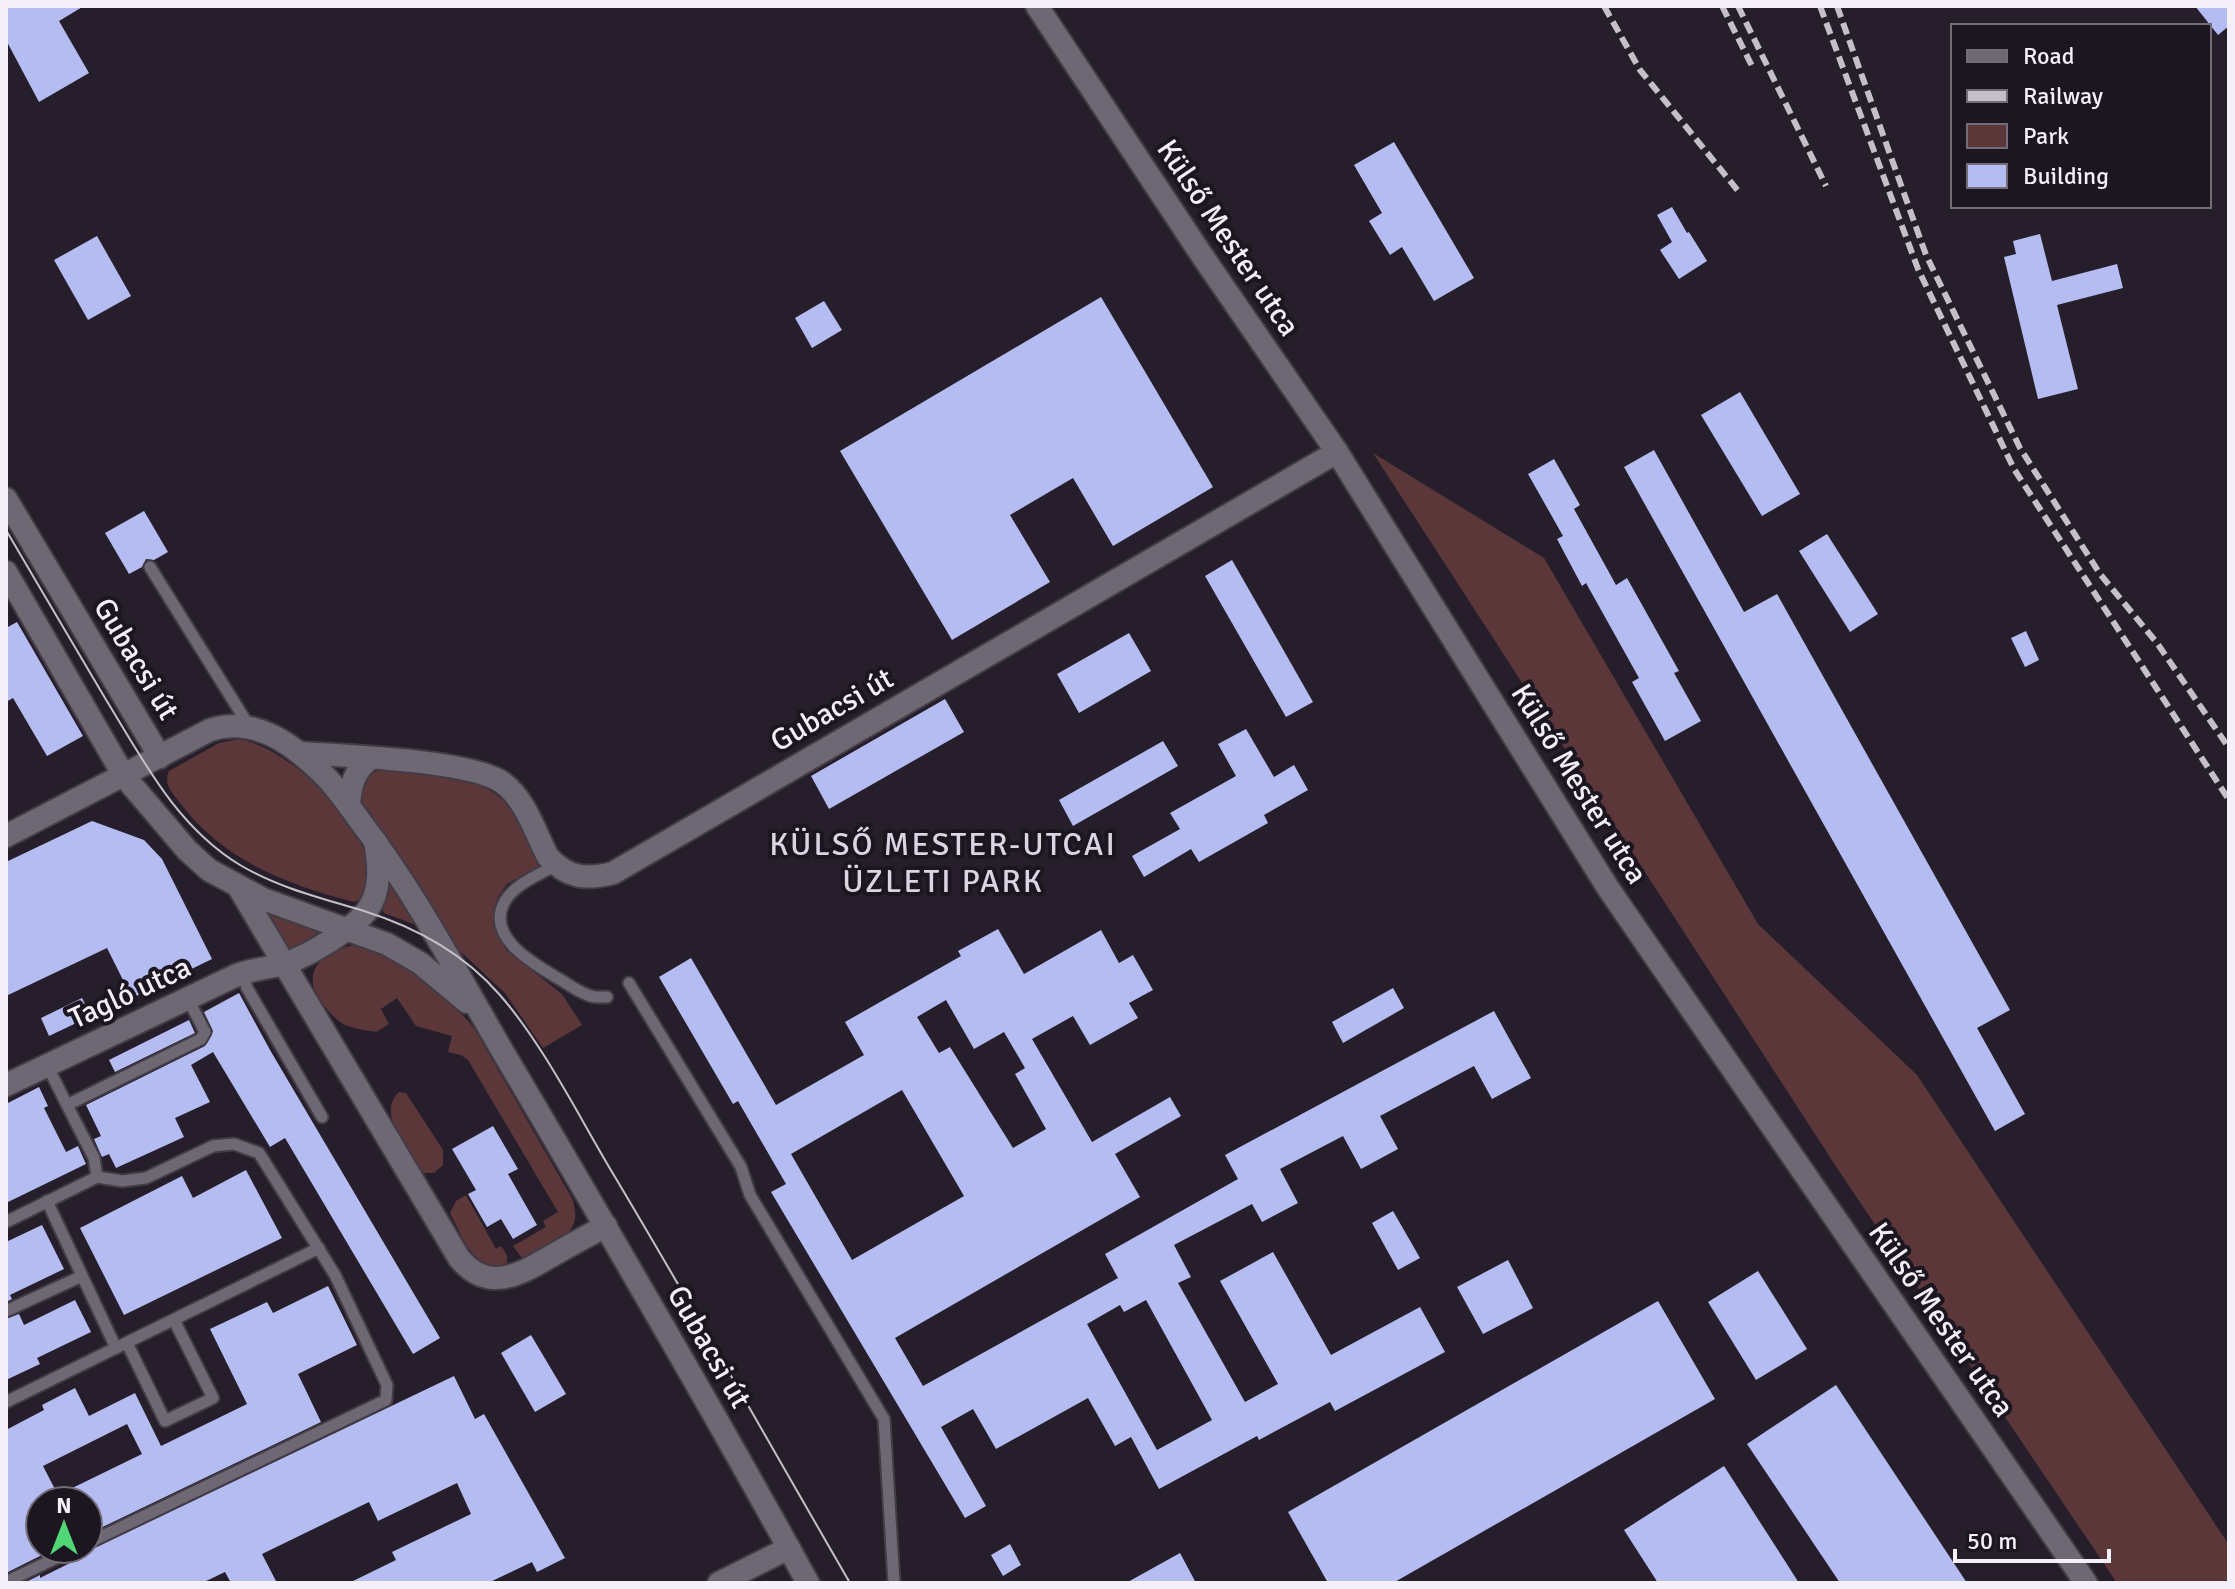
<svg xmlns="http://www.w3.org/2000/svg" width="2235" height="1589" viewBox="0 0 2235 1589" font-family="Signika,sans-serif">
  <style>
    .green { fill: #5c373a }
    .building { fill: #b4bcf2; fill-rule: evenodd }
    .lines { fill: none; stroke-linecap: round; stroke-linejoin: round }
    .lane-casing { stroke: #413c45; stroke-width: 15 }
    .street-casing { stroke: #413c45; stroke-width: 26 }
    .lane { stroke: #6e6774; stroke-width: 11 }
    .street { stroke: #6e6774; stroke-width: 22 }
    .tram { stroke: #c4c0c9; stroke-width: 2 }
    .rail { stroke: #c4c0c9; stroke-width: 6; stroke-dasharray: 12 6; stroke-linecap: butt }
    .labels { text-anchor: middle; dominant-baseline: central; stroke-width: 8; stroke-linejoin: round; paint-order: stroke }
    .street-label { font-size: 30px; fill: #f4f0f8; stroke: #1c1621 }
    .neighbourhood-label { font-size: 32px; letter-spacing: 2px; fill: #dcd3e3; stroke: #1c1621 }
  </style>
  <rect width="100%" height="100%" fill="#261f2b"/>
  <g class="green">
    <path d="M1373 453 1544 558 1758 924 1917 1075 2229 1545V1583H2117L1839 1171Z"/>
    <path d="M239 739C287 748 347 807 365 852 369 862 367 873 366 883 364 893 363 899 354 902 286 884 224 861 180 803 172 792 163 784 169 771L219 743Z"/>
    <path d="M383 769C422 774 480 772 507 805 521 822 529 847 539 867L507 884 498 897 494 912 495 931 506 950 562 994 582 1025 543 1048 505 993 448 940 363 809C359 789 362 774 383 769Z"/>
    <path d="M387 876 416 921V925L384 913 381 908Z"/>
    <path d="M266 914 316 929 317 934 310 941 289 952Z"/>
    <path d="M358 944C400 952 447 995 474 1028L573 1200C574 1205 576 1214 575 1219 571 1240 543 1250 526 1259L521 1257 513 1246 546 1227 543 1221 558 1212 468 1060 461 1055 448 1052 452 1036 416 1026 397 998 381 1009 389 1024 376 1032C366 1030 355 1029 345 1025 337 1021 332 1015 326 1008 296 975 321 950 358 944Z"/>
    <path d="M399 1092 406 1093 443 1150V1165L434 1173H423C411 1153 375 1113 399 1092Z"/>
    <path d="M466 1195 496 1249 501 1246 507 1255V1263C475 1277 462 1235 450 1213L456 1201Z"/>
  </g>
  <g class="building">
    <path d="M6 6H84L59 21 89 73 39 102 6 40Z"/>
    <path d="M2195 6H2229V26L2218 35Z"/>
    <path d="M1394 142 1474 278 1434 301 1402 247 1390 255 1369 221 1382 213 1354 165Z"/>
    <path d="M1672 207 1687 233 1689 232 1707 261 1679 279 1660 250 1672 242 1657 215Z"/>
    <path d="M2040 234 2052 281 2117 264 2123 288 2057 305 2078 389 2038 399 2004 257 2016 254 2013 241Z"/>
    <path d="M97 236 131 296 88 320 54 260Z"/>
    <path d="M1101 297 1213 487 1113 546 1073 478 1010 515 1050 582 952 640 840 451Z"/>
    <path d="M824 301 842 330 812 348 795 318Z"/>
    <path d="M1740 392 1800 494 1762 516 1701 415Z"/>
    <path d="M1654 450 1744 612 1777 594 2010 1010 1977 1028 2025 1114 1995 1131 1624 467Z"/>
    <path d="M1554 459 1580 505 1574 509 1616 585 1627 578 1679 671 1674 673 1701 721 1665 741 1632 682 1639 678 1586 583 1582 586 1557 539 1563 536 1528 474Z"/>
    <path d="M144 511 168 552 154 560 146 559 142 567 129 574 105 533Z"/>
    <path d="M1827 534 1878 614 1850 632 1799 551Z"/>
    <path d="M1232 560 1313 702 1286 717 1205 576Z"/>
    <path d="M17 622 83 736 47 756 13 698 6 702V628Z"/>
    <path d="M2026 631 2039 660 2025 667 2011 638Z"/>
    <path d="M1129 633 1151 671 1079 713 1057 674Z"/>
    <path d="M945 699 964 732 829 809 811 776Z"/>
    <path d="M1246 729 1274 777 1294 765 1308 790 1264 815 1268 823 1199 862 1191 849 1144 877 1132 856 1180 829 1170 813 1236 776 1218 744Z"/>
    <path d="M1163 741 1178 766 1073 826 1059 800Z"/>
    <path d="M92 821 144 840 162 859 212 959 132 998 107 948 6 996V862Z"/>
    <path d="M998 929 1024 974 1101 930 1119 963 1133 955 1153 990 1129 1003 1138 1018 1090 1045 1073 1016 1032 1039 1092 1142 1170 1097 1181 1116 1115 1154 1140 1197 895 1338 923 1386 1118 1278 1105 1254 1238 1179 1225 1155 1494 1011 1531 1078 1492 1099 1474 1066 1380 1116 1398 1149 1361 1169 1343 1136 1280 1169 1298 1203 1262 1222 1252 1204 1174 1245 1191 1277 1178 1283 1245 1402 1278 1384 1220 1281 1273 1252 1331 1355 1420 1307 1445 1352 1335 1411 1330 1402 1259 1440 1257 1436 1159 1489 1131 1437 1115 1446 1088 1398 996 1449 973 1409 941 1427 986 1506 965 1518 771 1192 786 1184 738 1101 733 1104 659 977 691 958 776 1105 864 1055 845 1022 961 956 958 951ZM946 1000 974 1049 1004 1032 1025 1068 1015 1074 1046 1129 1013 1148 950 1047 939 1053 917 1017ZM902 1090 964 1196 852 1260 791 1154ZM1146 1300 1212 1420 1157 1450 1087 1324 1120 1305 1124 1312Z"/>
    <path d="M1393 988 1404 1008 1343 1043 1332 1022Z"/>
    <path d="M239 993 270 1050 440 1338 413 1354 285 1138 270 1147 213 1052 191 1065 210 1102 175 1118 184 1137 116 1168 109 1154 102 1157 94 1139 101 1136 86 1105 205 1046 213 1031 204 1012Z"/>
    <path d="M82 998 91 1016 49 1036 41 1018Z"/>
    <path d="M189 1020 195 1033 115 1072 109 1060Z"/>
    <path d="M39 1087 48 1106 44 1108 66 1152 78 1146 86 1164 6 1203V1104Z"/>
    <path d="M493 1126 518 1169 508 1174 537 1225 513 1239 501 1219 487 1227 468 1194 476 1190 452 1149Z"/>
    <path d="M246 1170 282 1238 124 1315 80 1228 182 1176 193 1198Z"/>
    <path d="M1393 1211 1420 1258 1398 1270 1372 1223Z"/>
    <path d="M42 1225 64 1269 10 1295 12 1299 6 1302V1242Z"/>
    <path d="M1508 1260 1533 1308 1483 1334 1457 1287Z"/>
    <path d="M1758 1271 1807 1349 1756 1380 1708 1302Z"/>
    <path d="M328 1286 357 1345 298 1374 321 1422 88 1534V1501H40V1556L6 1573V1430L44 1410 42 1405 75 1388 89 1416 135 1393 161 1446 247 1404 210 1329 267 1302 273 1313ZM127 1424 142 1454 58 1495 43 1466Z"/>
    <path d="M75 1300 91 1332 37 1358 40 1364 6 1380V1319L19 1314 24 1325Z"/>
    <path d="M1658 1301 1715 1399 1393 1583H1328L1288 1512Z"/>
    <path d="M531 1335 566 1394 535 1412 501 1353Z"/>
    <path d="M454 1376 475 1419 484 1414 565 1558 537 1572 532 1562 488 1583H349L396 1560 392 1552 471 1514 457 1483 378 1521 369 1502 262 1554 277 1583H231L225 1572 202 1583H24L40 1575V1578L88 1554V1551Z"/>
    <path d="M1836 1385 1967 1583H1840L1747 1444Z"/>
    <path d="M1724 1466 1799 1583H1658L1624 1530Z"/>
    <path d="M1010 1544 1021 1565 1003 1576 991 1555Z"/>
    <path d="M1180 1553 1196 1583H1126Z"/>
  </g>
  <g class="lines">
    <g class="lane-casing">
      <g id="lane">
        <path d="M150 567 249 726"/>
        <path d="M556 865C540 874 515 884 505 901 484 938 536 965 561 980 569 985 579 992 588 995 594 998 601 997 607 997"/>
        <path d="M242 973 247 988 322 1117"/>
        <path d="M629 983 741 1167 750 1195 884 1419 894 1583"/>
        <path d="M47 1065 67 1105 201 1039 205 1032 188 999"/>
        <path d="M67 1105 94 1158 97 1177"/>
        <path d="M47 1201 116 1348"/>
        <path d="M6 1222 97 1177 122 1181 146 1178 213 1146 234 1144 259 1153 335 1275 387 1385 386 1400 88 1543"/>
        <path d="M6 1311 82 1276"/>
        <path d="M127 1343 165 1421 213 1398 174 1320"/>
        <path d="M6 1402 319 1248"/>
        <path d="M6 1582 75 1549"/>
      </g>
    </g>
    <g class="street-casing">
      <g id="street">
        <path d="M1037 6 1203 257 1337 452 1608 888 2086 1583"/>
        <path d="M6 499 160 757"/>
        <path d="M6 572 124 776 187 850 209 870 263 899 387 944 420 963 467 1002"/>
        <path d="M301 753C344 756 472 760 503 783 525 799 536 834 548 857 568 878 585 880 613 873L1337 452"/>
        <path d="M349 806C350 786 354 770 371 758"/>
        <path d="M6 836 210 730C256 715 295 746 326 777 340 792 351 809 363 825 417 896 458 975 503 1052 607 1228 710 1404 808 1583"/>
        <path d="M239 888 459 1258C489 1295 522 1273 555 1254 572 1244 589 1235 606 1226"/>
        <path d="M6 1085C83 1048 160 1011 237 975 252 969 269 968 284 964 308 956 350 931 366 912 382 892 379 864 375 841"/>
        <path d="M719 1583 789 1548"/>
      </g>
    </g>
    <use href="#lane" class="lane"/>
    <use href="#street" class="street"/>
    <path class="tram" d="M6 530C39 586 72 643 105 698 143 760 176 826 240 865 279 888 321 898 364 911 415 927 464 954 499 994 544 1045 580 1119 615 1177 695 1311 772 1448 850 1583"/>
    <g class="rail">
      <path d="M1604 6 1640 70 1739 192"/>
      <path d="M1722 6 1754 70"/>
      <path d="M1738 6 1826 186"/>
      <path d="M1820 6 1918 269 2014 469 2229 800"/>
      <path d="M1837 6 1926 255 2020 448 2100 574 2157 643 2229 748"/>
    </g>
  </g>
  <g class="labels">
    <g class="street-label">
      <text transform="translate(1228 238) rotate(56)">Külső Mester utca</text>
      <text transform="translate(136 659) rotate(59)">Gubacsi út</text>
      <text transform="translate(832 710) rotate(-30)">Gubacsi út</text>
      <text transform="translate(1579 784) rotate(58)">Külső Mester utca</text>
      <text transform="translate(130 993) rotate(-25)">Tagló utca</text>
      <text transform="translate(1941 1320) rotate(55)">Külső Mester utca</text>
      <text transform="translate(709 1347) rotate(60)">Gubacsi út</text>
    </g>
    <g class="neighbourhood-label">
      <text x="943" y="844">KÜLSŐ MESTER-UTCAI<tspan x="943" dy="37">ÜZLETI PARK</tspan></text>
    </g>
  </g>
  <rect width="2235" height="1589" fill="none" stroke="#f4f0f8" stroke-width="16"/>
  <rect x="1951" y="24" width="260" height="184" fill="#1c1621" stroke="#726d77" stroke-width="2"/>
  <rect x="1967" y="50" width="40" height="12" fill="#6e6774" stroke="#726d77" stroke-width="2"/>
  <text x="2023" y="64" font-size="24" fill="#f4f0f8">Road</text>
  <rect x="1967" y="90" width="40" height="12" fill="#c4c0c9" stroke="#726d77" stroke-width="2"/>
  <text x="2023" y="104" font-size="24" fill="#f4f0f8">Railway</text>
  <rect x="1967" y="124" width="40" height="24" fill="#5c373a" stroke="#726d77" stroke-width="2"/>
  <text x="2023" y="144" font-size="24" fill="#f4f0f8">Park</text>
  <rect x="1967" y="164" width="40" height="24" fill="#b4bcf2" stroke="#726d77" stroke-width="2"/>
  <text x="2023" y="184" font-size="24" fill="#f4f0f8">Building</text>
  <g transform="translate(64 1525)"><circle r="38" fill="#1c1621" stroke="#726d77" stroke-width="2"/>
  <path d="M0-6L14 30L0 20L-14 30Z" fill="#50d674"/>
  <text y="-12" font-size="22" font-weight="bold" text-anchor="middle" fill="#f4f0f8">N</text>
  </g>
  <path d="M1955 1549v12h154v-12" fill="none" stroke="#f4f0f8" stroke-width="4"/>
  <text x="1967" y="1549" font-size="24" fill="#f4f0f8" stroke="#1c1621" stroke-width="6" paint-order="stroke">50 m</text>
</svg>
